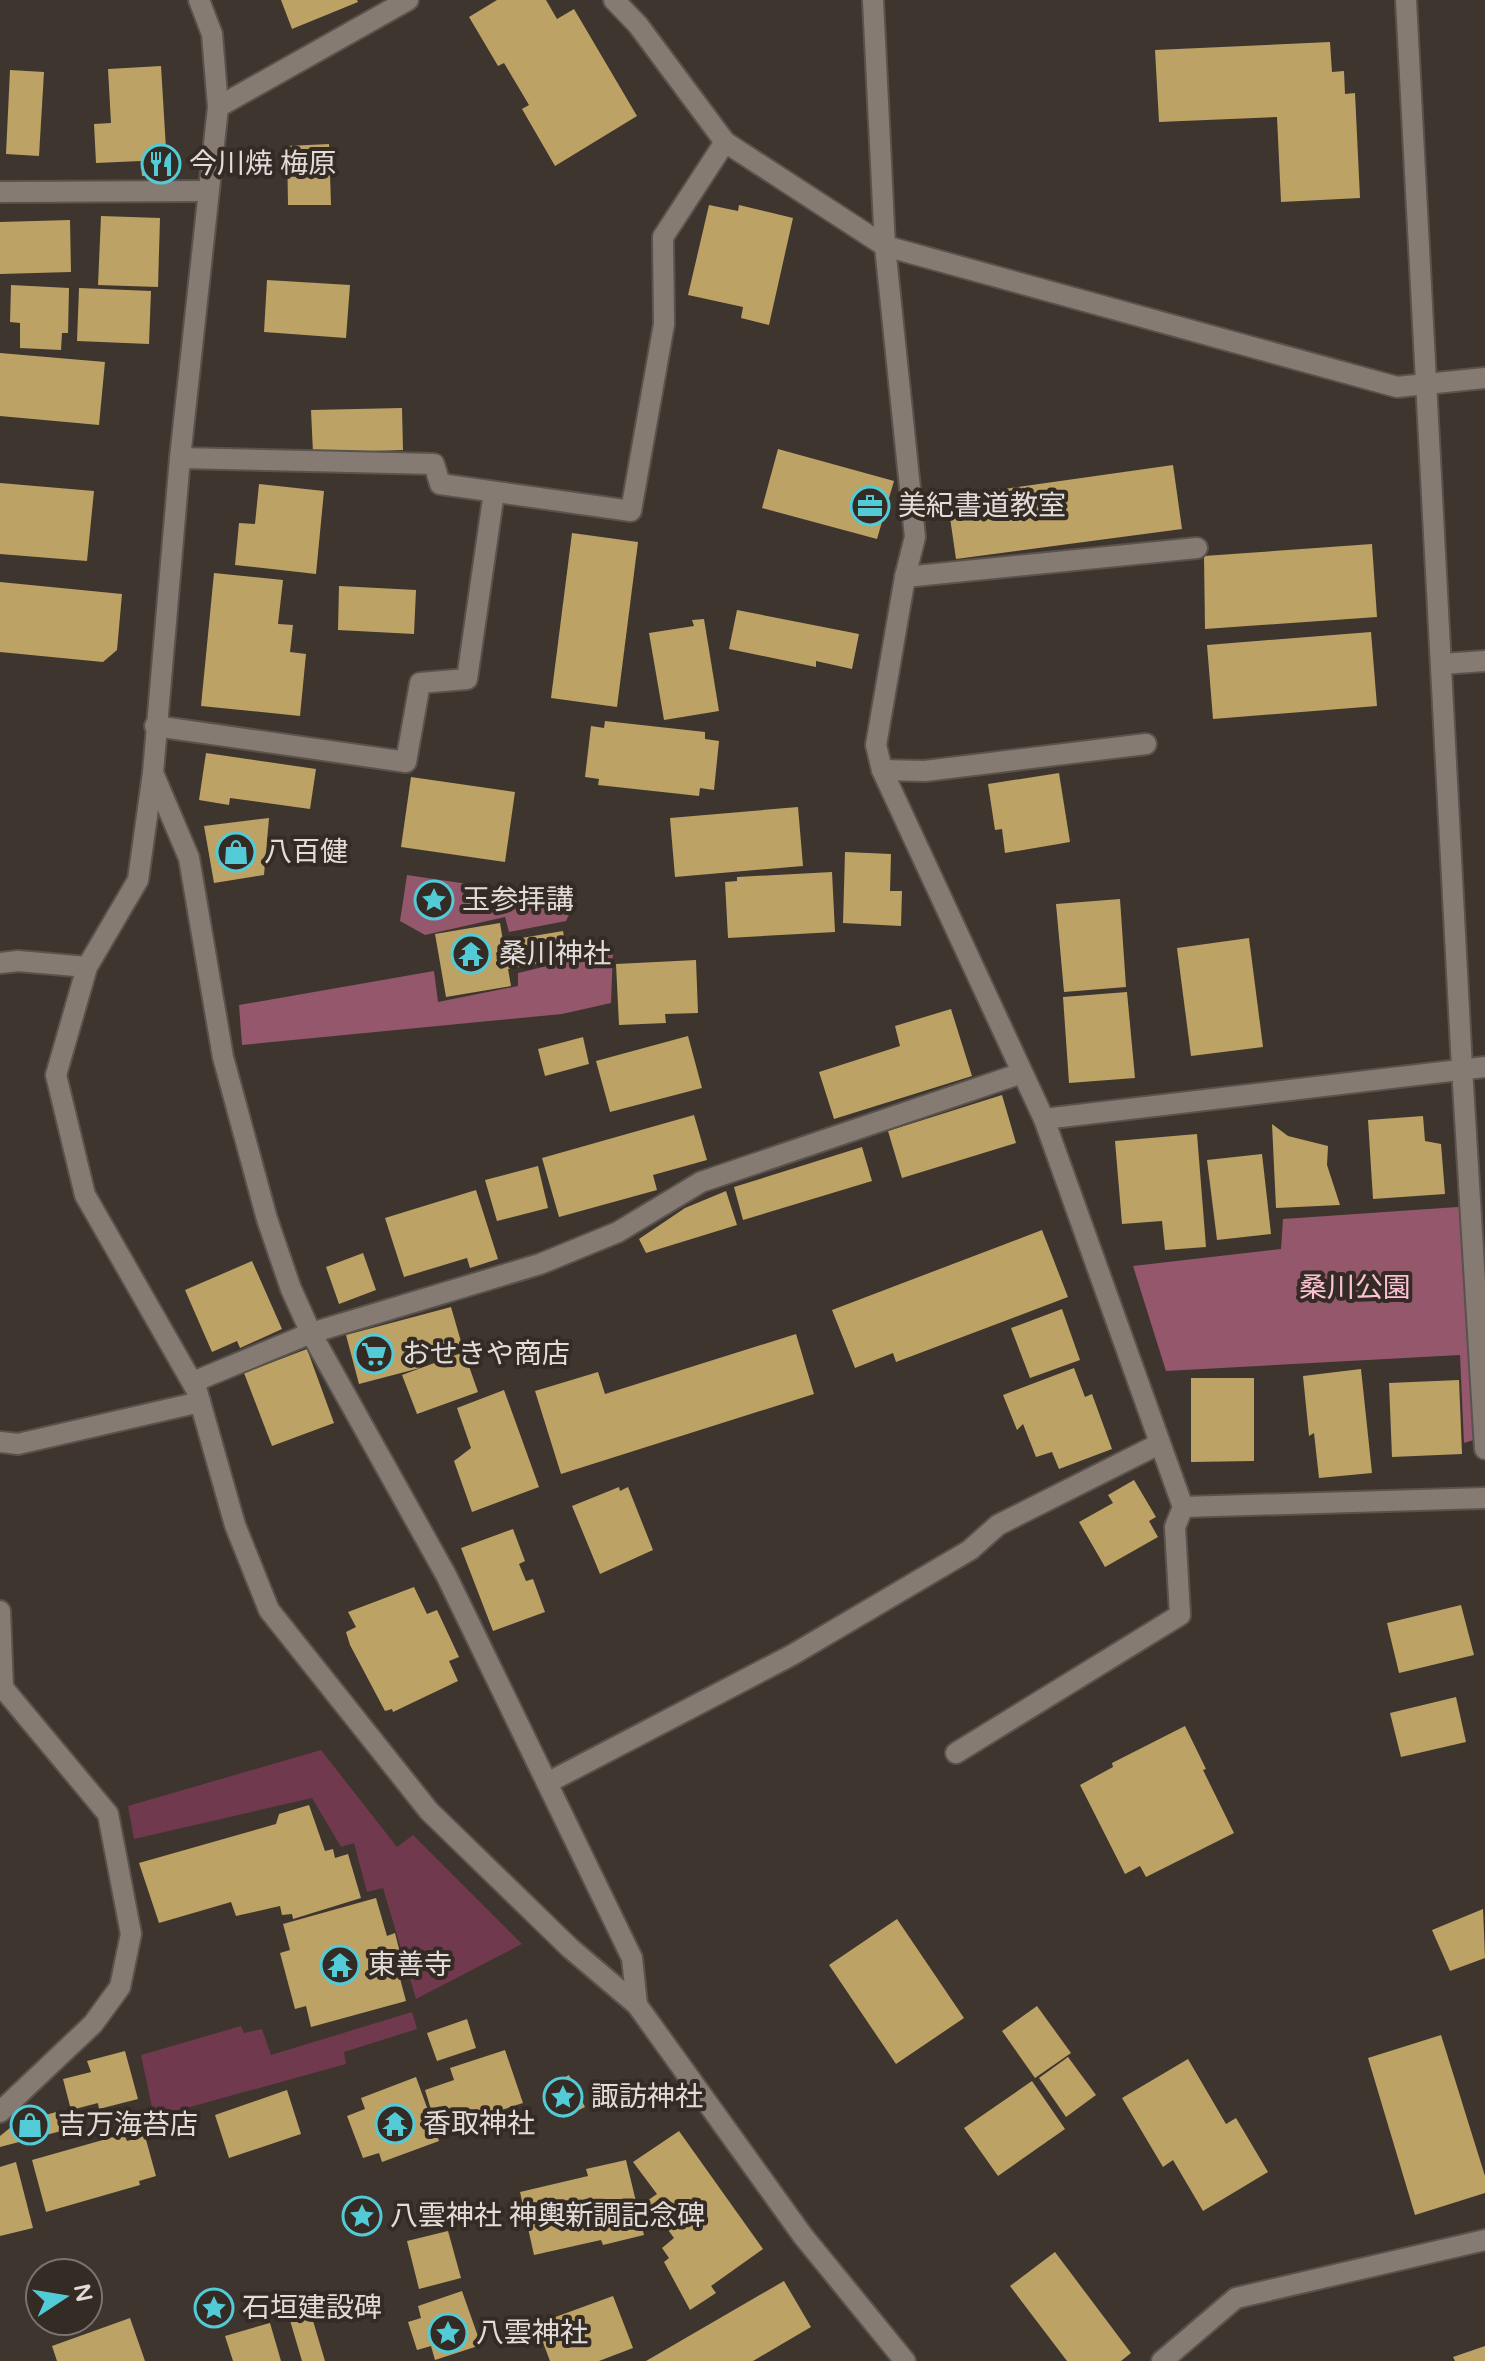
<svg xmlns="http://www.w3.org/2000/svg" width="1485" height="2361" viewBox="0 0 1485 2361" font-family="'Varela Round','Noto Sans JP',sans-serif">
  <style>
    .green { fill: #70394d }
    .forest { fill: #94576c }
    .building { fill: #bda265 }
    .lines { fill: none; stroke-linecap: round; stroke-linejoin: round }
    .minor-casing { stroke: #5a524c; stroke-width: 24 }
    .minor { stroke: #857b73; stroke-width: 20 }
    .labels { text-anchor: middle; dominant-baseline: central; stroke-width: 8; stroke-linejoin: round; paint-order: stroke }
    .poi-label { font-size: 28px; fill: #e2dcd8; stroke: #342b25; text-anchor: start }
    .park-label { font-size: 28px; fill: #fcc2d4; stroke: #342b25 }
  </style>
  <rect width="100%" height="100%" fill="#3e352e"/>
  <g class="green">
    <path d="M321 1750 397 1847 413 1835 522 1944 416 1999 383 1888 367 1892 354 1843 341 1847 312 1798 134 1839 128 1806Z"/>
    <path d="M412 2012 417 2029 344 2052 346 2064 154 2117 141 2055 241 2026 244 2033 262 2029 271 2055Z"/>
  </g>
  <g class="forest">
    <path d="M407 875 576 900 566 921 509 932 505 917 425 935 400 921Z"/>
    <path d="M613 950 611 1003 562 1014 242 1045 239 1005 434 971 438 1002 518 986V973Z"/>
    <path d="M1472 1206 1483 1437 1464 1443 1460 1355 1166 1371 1133 1266 1281 1249 1283 1219Z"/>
  </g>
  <g class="building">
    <path d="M281 0H357L358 2 292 29Z"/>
    <path d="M497 0H546L557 19 574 9 637 116 555 166 522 109 529 105 504 63 498 66 469 17Z"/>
    <path d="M1330 42 1332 72 1344 71 1345 94 1355 93 1360 198 1281 202 1277 117 1159 122 1155 50Z"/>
    <path d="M161 66 166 149H172L173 174 142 176 141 161 96 163 94 124 111 123 108 69Z"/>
    <path d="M10 70 44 72 39 156 6 154Z"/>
    <path d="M329 144 331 205H288L287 146Z"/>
    <path d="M709 205 738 211 739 205 793 218 769 325 741 318 743 307 688 295Z"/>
    <path d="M101 216 160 218 158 287 98 285Z"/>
    <path d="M70 220 71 272 0 274V222Z"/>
    <path d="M267 280 350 285 346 338 264 332Z"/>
    <path d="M11 285 69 288 68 333H62L61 350 20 348V323L10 322Z"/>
    <path d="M79 288 151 291 149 344 77 341Z"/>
    <path d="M0 353 105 362 99 425 0 416Z"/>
    <path d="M402 408 403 450 313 453 311 410Z"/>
    <path d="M778 449 894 481 877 539 762 508Z"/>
    <path d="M1173 465 1182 529 956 559 947 497Z"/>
    <path d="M0 483 94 491 87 561 0 554Z"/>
    <path d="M259 484 324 491 316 574 235 565 239 523 255 524Z"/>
    <path d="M572 533 638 542 617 707 551 698Z"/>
    <path d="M1372 544 1377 617 1205 629 1204 556Z"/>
    <path d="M214 573 283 580 278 624 293 625 290 652 306 654 300 716 201 706Z"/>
    <path d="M0 582 122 594 117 650 103 662 0 652Z"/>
    <path d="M339 586 416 590 414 634 338 630Z"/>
    <path d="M737 610 859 634 852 669 816 661V667L729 649Z"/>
    <path d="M704 619 719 711 664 720 649 633 694 626 692 620Z"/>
    <path d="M1371 632 1377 706 1213 719 1207 645Z"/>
    <path d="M605 721 705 732V739L719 741 714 790 700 788 699 796 598 785 599 779 585 777 591 726 604 728Z"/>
    <path d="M206 753 316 769 310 809 230 798 229 805 199 800Z"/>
    <path d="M1059 773 1070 842 1005 853 1002 829 995 830 988 784Z"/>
    <path d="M411 777 515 792 505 862 401 847Z"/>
    <path d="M798 807 803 866 675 877 670 818Z"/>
    <path d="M269 818 264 875 214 883 204 826Z"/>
    <path d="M845 852 891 854 890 891H902L901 926 843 923Z"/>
    <path d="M832 872 835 932 728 938 725 882 737 881V877Z"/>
    <path d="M1120 899 1126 987 1064 992 1056 904Z"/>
    <path d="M500 923 503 941 563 931 568 958 508 969 511 986 446 997 435 934Z"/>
    <path d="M1249 938 1263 1047 1191 1056 1177 948Z"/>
    <path d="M696 960 698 1013 665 1014 666 1023 619 1025 616 964Z"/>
    <path d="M1127 992 1135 1078 1069 1083 1063 997Z"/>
    <path d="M951 1009 972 1076 834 1119 819 1072 900 1046 895 1026Z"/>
    <path d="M688 1036 702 1088 610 1112 596 1061Z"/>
    <path d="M583 1037 589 1064 545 1076 538 1049Z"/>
    <path d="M1002 1095 1016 1143 902 1178 888 1131Z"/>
    <path d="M694 1115 707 1160 653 1175 657 1190 559 1217 542 1158Z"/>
    <path d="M1423 1116 1425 1141 1441 1144 1445 1194 1373 1199 1368 1120Z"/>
    <path d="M1272 1124 1288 1136 1328 1146 1327 1165 1340 1205 1276 1208Z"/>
    <path d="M1197 1134 1206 1247 1165 1250 1162 1221 1122 1224 1115 1141Z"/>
    <path d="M862 1147 872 1181 743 1220 734 1187Z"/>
    <path d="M1262 1154 1271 1234 1217 1240 1207 1160Z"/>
    <path d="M538 1166 548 1208 497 1221 485 1180Z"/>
    <path d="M476 1190 498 1259 470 1268 467 1258 404 1277 385 1218Z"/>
    <path d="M726 1191 737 1225 646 1253 639 1239 685 1208Z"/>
    <path d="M1042 1230 1068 1297 896 1362 893 1353 855 1368 832 1310Z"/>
    <path d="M363 1253 376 1290 339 1304 326 1267Z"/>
    <path d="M252 1261 282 1329 240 1348 237 1341 212 1352 185 1290Z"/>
    <path d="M451 1307 462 1345 417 1358 420 1368 359 1384 346 1335Z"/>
    <path d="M1062 1309 1080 1360 1030 1378 1011 1328Z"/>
    <path d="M796 1334 814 1394 561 1474 535 1391 598 1372 605 1394Z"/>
    <path d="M307 1349 334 1423 272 1446 244 1373Z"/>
    <path d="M464 1352 478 1392 417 1414 402 1375Z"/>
    <path d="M1074 1368 1085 1397 1092 1394 1112 1449 1059 1469 1052 1452 1036 1457 1023 1424 1017 1430 1003 1395Z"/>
    <path d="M1361 1369 1372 1473 1319 1478 1314 1433 1309 1436 1303 1376Z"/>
    <path d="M1191 1378H1254V1461L1191 1462Z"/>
    <path d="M1459 1380 1462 1454 1392 1457 1389 1383Z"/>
    <path d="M504 1390 539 1487 472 1512 454 1461 471 1448 457 1408Z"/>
    <path d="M1134 1480 1156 1517 1149 1521 1158 1537 1105 1567 1079 1522 1113 1503 1108 1495Z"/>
    <path d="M619 1487 620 1491 628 1487 653 1550 600 1574 572 1506Z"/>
    <path d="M513 1529 525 1561 519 1564 526 1581 533 1579 545 1612 493 1631 461 1548Z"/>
    <path d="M414 1587 427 1614 437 1610 459 1657 449 1661 458 1681 393 1712 392 1709 385 1711 350 1645 346 1632 356 1627 348 1612Z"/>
    <path d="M1461 1605 1474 1655 1399 1673 1387 1623Z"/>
    <path d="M1456 1697 1466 1742 1401 1757 1390 1713Z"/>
    <path d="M1185 1726 1206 1769 1203 1770 1234 1833 1146 1877 1140 1866 1125 1874 1080 1785 1113 1767 1112 1763Z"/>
    <path d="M309 1805 325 1851 333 1849 335 1858 348 1854 361 1898 293 1919 292 1914 282 1915 280 1906 236 1916 231 1902 159 1923 139 1863 276 1824 279 1814Z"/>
    <path d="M376 1898 387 1936 395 1933 404 1969 398 1971 406 2001 311 2027 306 2006 295 2009 280 1953 290 1950 283 1924Z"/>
    <path d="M1483 1909 1485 1958 1450 1971 1432 1930Z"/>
    <path d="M897 1919 964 2018 896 2064 829 1965Z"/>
    <path d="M1037 2006 1071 2053 1035 2078 1002 2031Z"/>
    <path d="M467 2019 476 2048 437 2061 427 2033Z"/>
    <path d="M1441 2035 1485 2176V2193L1415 2215 1368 2058Z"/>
    <path d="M505 2050 523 2103 467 2121 464 2109 434 2119 425 2090 454 2080 450 2068Z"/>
    <path d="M125 2051 138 2099 99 2109 98 2103 71 2110 63 2079 91 2072 87 2061Z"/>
    <path d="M1068 2057 1096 2095 1066 2117 1039 2078Z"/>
    <path d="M1188 2059 1226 2124 1236 2118 1268 2172 1203 2211 1173 2160 1163 2167 1122 2098Z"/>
    <path d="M569 2075 585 2107 563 2118 547 2086Z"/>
    <path d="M416 2077 439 2141 382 2162 379 2153 363 2158 347 2116 365 2109 361 2098Z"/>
    <path d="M1032 2081 1065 2129 998 2176 964 2128Z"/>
    <path d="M287 2090 301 2134 229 2158 215 2115Z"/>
    <path d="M60 2111 65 2130 0 2147V2136L16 2123Z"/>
    <path d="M679 2131 763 2249 711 2286 716 2293 690 2310 664 2262 669 2258 662 2248 674 2238 647 2201 657 2194 633 2162Z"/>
    <path d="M124 2134 127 2141 145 2136 156 2176 139 2181 140 2185 46 2212 32 2160Z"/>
    <path d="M626 2160 644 2235 603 2245 601 2240 534 2255 520 2192 588 2176 586 2169Z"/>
    <path d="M16 2162 33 2228 0 2236V2167Z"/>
    <path d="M448 2231 461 2278 419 2289 407 2241Z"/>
    <path d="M1055 2252 1131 2353 1121 2361H1067L1010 2286Z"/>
    <path d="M784 2281 811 2327 753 2361H646Z"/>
    <path d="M462 2291 481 2345 435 2360 431 2346 417 2350 408 2322 421 2318 418 2306Z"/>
    <path d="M305 2294 325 2361H302L284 2300Z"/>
    <path d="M613 2296 633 2348 599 2361H550L536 2324Z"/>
    <path d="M130 2318 145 2361H57L52 2346Z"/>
    <path d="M270 2323 281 2361H233L225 2336Z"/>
    <path d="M1485 2346V2361H1455L1453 2357Z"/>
  </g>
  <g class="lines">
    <g class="minor-casing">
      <g id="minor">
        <path d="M199 0 212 34 218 107 180 458 153 773 138 880 87 967 56 1075 85 1195 197 1391 235 1525 269 1610 429 1811 570 1948 637 2005 803 2236 905 2361"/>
        <path d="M614 0 638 25 725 142 885 246 1397 387 1485 378"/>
        <path d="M873 0 885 246 915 537 905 577 876 745 882 770 1044 1119 1183 1507 1485 1498"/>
        <path d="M1406 0 1462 1068 1485 1449"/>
        <path d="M218 107 408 0"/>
        <path d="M0 192 208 191"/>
        <path d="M180 458 434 464 440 484 631 511 664 324 663 237 725 142"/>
        <path d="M905 577 1197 548"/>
        <path d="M1442 664 1485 661"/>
        <path d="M155 726 406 762 420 683 467 679 494 492"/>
        <path d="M882 770 925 771 1146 744"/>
        <path d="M153 773 189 858 223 1057 267 1219 291 1289 311 1333 446 1575 632 1958 637 2005"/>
        <path d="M0 963 18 961 87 967"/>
        <path d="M1044 1119 1485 1067"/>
        <path d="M193 1382 311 1333 540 1264 618 1232 701 1182 1022 1073"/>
        <path d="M0 1442 18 1444 200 1402"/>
        <path d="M0 1611 3 1688"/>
        <path d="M0 1688H3L108 1814 131 1934 120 1987 93 2024 0 2112"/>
        <path d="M956 1753 1180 1615 1175 1527 1183 1507"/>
        <path d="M547 1783 792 1655 970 1550 998 1525 1159 1444"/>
        <path d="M1162 2361 1236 2298 1485 2240"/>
      </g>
    </g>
    <use href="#minor" class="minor"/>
  </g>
  <defs>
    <g id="restaurant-ring" transform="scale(2)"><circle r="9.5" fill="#342b25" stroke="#52cbd7" stroke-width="1.5"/><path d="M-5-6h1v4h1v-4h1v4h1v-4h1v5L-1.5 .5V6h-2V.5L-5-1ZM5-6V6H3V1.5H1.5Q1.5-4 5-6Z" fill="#52cbd7"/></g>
    <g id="office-ring" transform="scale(2)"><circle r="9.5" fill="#342b25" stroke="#52cbd7" stroke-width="1.5"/><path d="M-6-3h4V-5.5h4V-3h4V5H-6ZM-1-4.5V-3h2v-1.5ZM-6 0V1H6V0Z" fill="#52cbd7"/></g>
    <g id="shop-ring" transform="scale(2)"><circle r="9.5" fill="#342b25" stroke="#52cbd7" stroke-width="1.5"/><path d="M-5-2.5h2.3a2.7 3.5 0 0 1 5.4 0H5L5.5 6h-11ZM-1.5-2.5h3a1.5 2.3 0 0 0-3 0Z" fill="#52cbd7"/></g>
    <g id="sight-ring" transform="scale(2)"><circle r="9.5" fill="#342b25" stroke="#52cbd7" stroke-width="1.5"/><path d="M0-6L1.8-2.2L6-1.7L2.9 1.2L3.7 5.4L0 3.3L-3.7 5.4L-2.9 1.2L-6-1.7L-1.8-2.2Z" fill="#52cbd7"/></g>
    <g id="temple-ring" transform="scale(2)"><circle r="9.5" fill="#342b25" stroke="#52cbd7" stroke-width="1.5"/><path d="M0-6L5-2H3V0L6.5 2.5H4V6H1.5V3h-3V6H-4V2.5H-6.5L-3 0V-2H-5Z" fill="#52cbd7"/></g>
    <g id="supermarket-ring" transform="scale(2)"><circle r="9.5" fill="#342b25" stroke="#52cbd7" stroke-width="1.5"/><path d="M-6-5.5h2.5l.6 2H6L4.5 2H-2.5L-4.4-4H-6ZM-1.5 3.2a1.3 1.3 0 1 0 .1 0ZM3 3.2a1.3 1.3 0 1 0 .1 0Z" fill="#52cbd7"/></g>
  </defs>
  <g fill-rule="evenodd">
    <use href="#restaurant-ring" x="161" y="164"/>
    <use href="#office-ring" x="870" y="506"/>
    <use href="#shop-ring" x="236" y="852"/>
    <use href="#sight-ring" x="434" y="900"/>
    <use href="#temple-ring" x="471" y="954"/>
    <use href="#supermarket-ring" x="374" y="1354"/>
    <use href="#temple-ring" x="340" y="1965"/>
    <use href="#sight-ring" x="563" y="2097"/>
    <use href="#temple-ring" x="395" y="2124"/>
    <use href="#shop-ring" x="30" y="2125"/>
    <use href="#sight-ring" x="362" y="2216"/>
    <use href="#sight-ring" x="214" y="2308"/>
    <use href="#sight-ring" x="448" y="2333"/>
  </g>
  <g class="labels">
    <g class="poi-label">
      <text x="189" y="164">今川焼 梅原</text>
      <text x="898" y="506">美紀書道教室</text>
      <text x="264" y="852">八百健</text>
      <text x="462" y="900">玉参拝講</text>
      <text x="499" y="954">桑川神社</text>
      <text x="402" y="1354">おせきや商店</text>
      <text x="368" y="1965">東善寺</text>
      <text x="591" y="2097">諏訪神社</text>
      <text x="423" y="2124">香取神社</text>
      <text x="58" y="2125">吉万海苔店</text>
      <text x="390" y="2216">八雲神社 神輿新調記念碑</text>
      <text x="242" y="2308">石垣建設碑</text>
      <text x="476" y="2333">八雲神社</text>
    </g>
    <g class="park-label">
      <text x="1355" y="1288">桑川公園</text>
    </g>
  </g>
  <g transform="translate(64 2297) rotate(78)"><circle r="38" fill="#342b25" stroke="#7a726d" stroke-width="2"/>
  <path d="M0-6L14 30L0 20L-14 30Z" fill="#52cbd7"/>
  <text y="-12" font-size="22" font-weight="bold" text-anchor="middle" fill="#e2dcd8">N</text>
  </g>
</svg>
